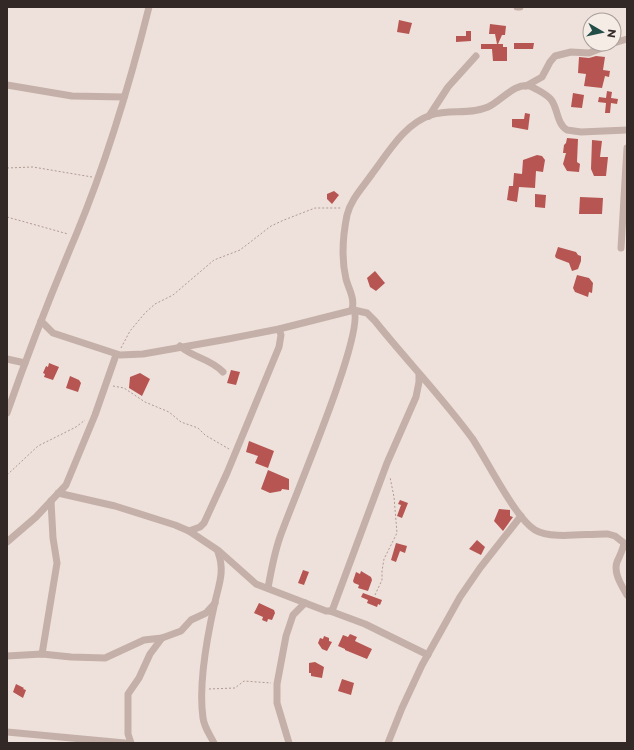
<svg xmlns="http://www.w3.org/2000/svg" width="634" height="750" viewBox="0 0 634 750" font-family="Montserrat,sans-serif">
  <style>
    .building { fill: #b65551 }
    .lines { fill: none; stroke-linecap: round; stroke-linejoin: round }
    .path { stroke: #b09a93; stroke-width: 1; stroke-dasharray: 2 2; stroke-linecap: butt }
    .minor { stroke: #c4b0a8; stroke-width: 7 }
  </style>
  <rect width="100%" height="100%" fill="#eee1db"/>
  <g class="building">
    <path d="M399 20 412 23 409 34 397 32Z"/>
    <path d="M490 24 506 26 505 35H502L498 44H503V47H507V61H493L492 49H481V44H497L495 34H489Z"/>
    <path d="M466 31H471V41L456 42V36H466Z"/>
    <path d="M514 43H534L533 49H514Z"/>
    <path d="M596 56 605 57 603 70 610 71 609 77 605 76 602 88 584 86 586 74 578 73 579 57 589 58Z"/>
    <path d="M607 91 612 92 611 98 618 99 617 104 611 103 610 113H605L606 103 598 102 599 97 606 98Z"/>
    <path d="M573 93 584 95 582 108 571 107Z"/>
    <path d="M525 113 530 114 528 130 512 127V119H524Z"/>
    <path d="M567 138 578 139 577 162 580 164 579 172 567 171 563 164 566 153H563L564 145 566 143Z"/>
    <path d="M592 140 602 141 600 157H608L606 176H594L591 169Z"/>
    <path d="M537 155 542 156 545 160 543 172 536 171 535 188 519 187 517 202 507 200 509 186H513L514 173 522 174 523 160Z"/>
    <path d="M334 191 339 195 332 204 327 199V194Z"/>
    <path d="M535 194 546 195 545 208 535 207Z"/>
    <path d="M580 197 603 198 602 214H579Z"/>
    <path d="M558 247 576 252 578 255 581 256V261L578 269 572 271 569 263 556 258 555 256Z"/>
    <path d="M375 271 385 283 376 291 370 287 367 278Z"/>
    <path d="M577 275 589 278 593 283 592 293 589 292 588 297 575 292 573 288Z"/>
    <path d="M49 363 59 367 53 380 44 377 45 374 43 373 46 366 48 367Z"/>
    <path d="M231 370 240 372 236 385 227 383Z"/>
    <path d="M140 373 150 379 142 396 129 388 130 377Z"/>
    <path d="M70 376 79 380 81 383 78 392 66 388Z"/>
    <path d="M249 441 274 451 268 468 255 463 258 456 246 452Z"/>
    <path d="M268 470 289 479V490L282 489 281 491 270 493 261 489Z"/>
    <path d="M400 500 408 503 402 518 397 516 401 505 398 504Z"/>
    <path d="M499 509 510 510V516L513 517 503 531 494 521Z"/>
    <path d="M477 540 485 547 481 555 469 549Z"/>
    <path d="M396 543 407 546 405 553 400 551 396 562 391 560Z"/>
    <path d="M303 570 309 572 304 585 298 583Z"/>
    <path d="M361 571 371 577 372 580 368 591 358 588 359 585 354 583 353 581 356 572 360 574Z"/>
    <path d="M363 593 382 600 380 605 378 604 377 607 367 603 368 600 361 597Z"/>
    <path d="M259 603 274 610 275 613 272 620 268 619 267 622 262 620 263 617 254 613Z"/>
    <path d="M350 634 357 637 355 641 357 642 372 649 367 659 345 650V649L338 646 343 635 348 637Z"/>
    <path d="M324 636 329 638V641L332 642 327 651 322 649 318 643 320 638 323 639Z"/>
    <path d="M315 662 324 667 322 678 311 676V673H309V663Z"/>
    <path d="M342 679 354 683 351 695 338 691Z"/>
    <path d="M16 684 24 688 23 689 26 690 23 698 13 692Z"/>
  </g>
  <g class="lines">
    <g class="path">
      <path d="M7 168 33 167 92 177"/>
      <path d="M7 217 68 234"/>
      <path d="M121 348 130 331 145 313 155 304 173 295 214 260 240 250 271 226 284 220 315 208H342"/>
      <path d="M113 386 124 388 145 402 169 412 181 422 198 428 205 435 229 449"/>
      <path d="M7 475 38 446 76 427 85 420"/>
      <path d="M375 595 382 580V571L384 559 397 533 394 497 390 477"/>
      <path d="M209 689 235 688 244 681 271 683"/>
    </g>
    <g class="minor">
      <path d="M517 7H520"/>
      <path d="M614 43 627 39"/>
      <path d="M7 85 72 96 124 97"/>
      <path d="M526 86 542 77 550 62 555 56 571 52 589 53 612 44"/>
      <path d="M429 116 448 87 476 56"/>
      <path d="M621 248 627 148"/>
      <path d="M352 310C355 298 349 290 346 279 341 258 343 235 347 215 351 199 363 187 372 174 388 153 404 124 431 115 450 109 469 115 488 107 500 102 515 82 530 86 536 89 549 95 552 101 558 110 557 124 567 130L581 132 627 130"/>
      <path d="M41 321 53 333 120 355 143 354 228 339 279 329 354 310 367 313 375 321C407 361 442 397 472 438 487 460 515 518 535 530 551 540 589 533 608 534L615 536 624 543C623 550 620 555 617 562 613 573 622 586 627 595"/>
      <path d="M180 346C193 358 210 358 223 372"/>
      <path d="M7 359 25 363"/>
      <path d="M7 413C28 353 51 294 76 235 106 163 130 83 149 7"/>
      <path d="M58 493 115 506 175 525 189 531 219 551 256 584 326 611H332L387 463 416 397 419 382V375"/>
      <path d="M189 531 200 527 204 523 227 473 279 347 281 335 279 329"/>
      <path d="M7 542 36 517 66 485 95 415 116 355"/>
      <path d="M268 588C271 571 274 554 280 537 292 502 365 334 354 310"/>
      <path d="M330 611 365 624 428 655"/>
      <path d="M42 654 57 563 53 538 51 501"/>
      <path d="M7 656 42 654 71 657 105 658 144 640 162 638 181 631 191 620 206 613 215 603"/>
      <path d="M7 732 125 743"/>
      <path d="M131 743 128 734V694L139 678 150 654 162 638"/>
      <path d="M214 743C210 735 204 727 203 718 198 683 207 637 215 602 219 584 225 571 218 552"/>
      <path d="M289 743 277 703V684L286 636 293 615 305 603"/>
      <path d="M388 743 402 708 422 665 460 597 480 568 521 516"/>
    </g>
  </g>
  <rect width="634" height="750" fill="none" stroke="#322927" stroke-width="16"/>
  <g transform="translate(602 32) rotate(99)"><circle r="19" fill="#f6ece6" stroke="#a89e9a"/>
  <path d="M0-3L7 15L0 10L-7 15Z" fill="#234e48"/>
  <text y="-6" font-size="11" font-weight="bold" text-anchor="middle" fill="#322927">N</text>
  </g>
</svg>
